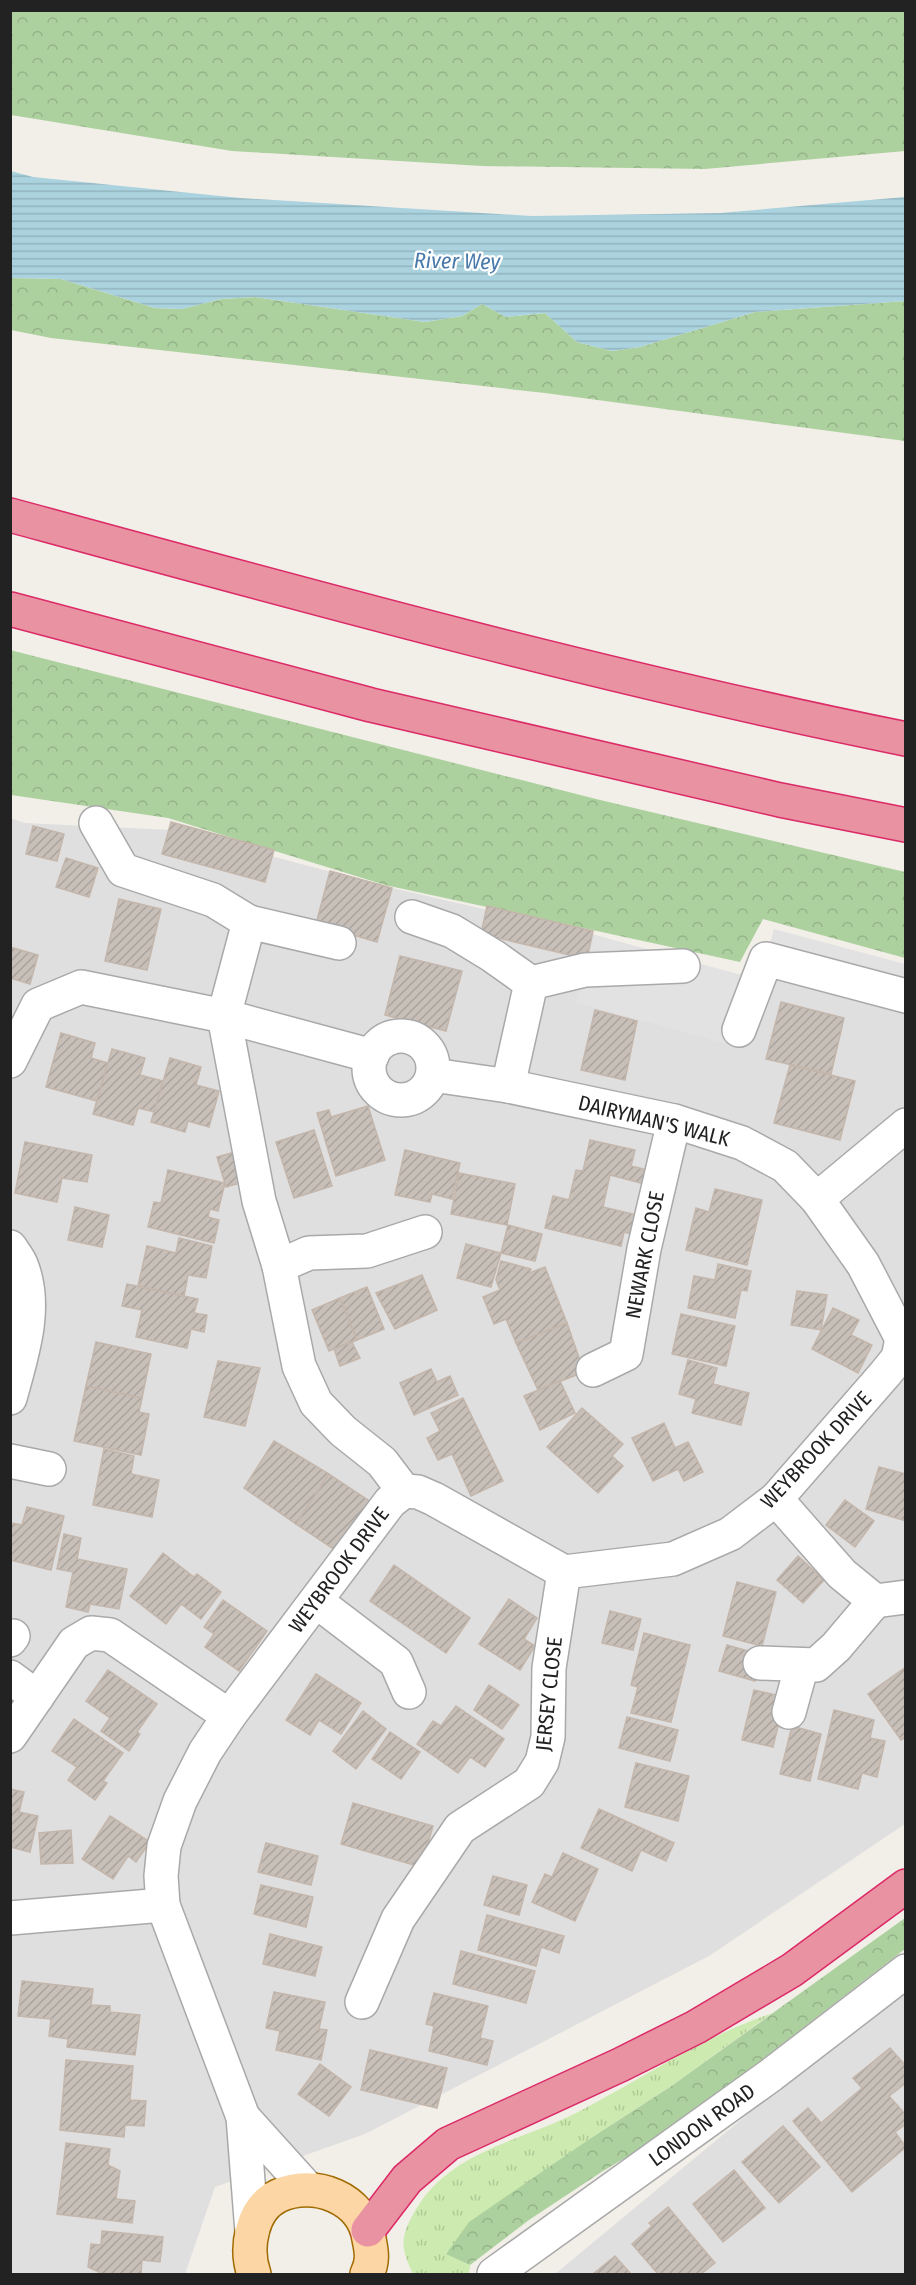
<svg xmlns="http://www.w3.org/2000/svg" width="916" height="2285" viewBox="0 0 916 2285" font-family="'Fira Sans Condensed',sans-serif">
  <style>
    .residential { fill: #e0dfdf }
    .grass { fill: url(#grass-tufts) }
    .forest { fill: url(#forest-crowns) }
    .parking { fill: #e2e2e2 }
    .water { fill: url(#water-rules) }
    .building { fill: url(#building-hatch); stroke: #c4b6ab; stroke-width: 1.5 }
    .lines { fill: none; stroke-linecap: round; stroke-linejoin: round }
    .minor-casing { stroke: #a9a9a9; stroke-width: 36 }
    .major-casing { stroke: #a06b00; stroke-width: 36 }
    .highway-casing { stroke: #dc2a67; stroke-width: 36 }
    .minor { stroke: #fff; stroke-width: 33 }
    .major { stroke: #fcd6a4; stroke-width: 33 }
    .highway { stroke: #e892a2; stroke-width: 33 }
    .labels { text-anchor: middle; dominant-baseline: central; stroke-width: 4.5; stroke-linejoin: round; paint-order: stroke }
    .street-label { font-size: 21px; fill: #222; stroke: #fff }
    .water-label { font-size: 22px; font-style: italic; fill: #4a7aab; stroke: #fff }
  </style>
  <defs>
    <pattern id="grass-tufts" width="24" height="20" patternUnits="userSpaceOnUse" patternTransform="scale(1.5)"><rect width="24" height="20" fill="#cdebb0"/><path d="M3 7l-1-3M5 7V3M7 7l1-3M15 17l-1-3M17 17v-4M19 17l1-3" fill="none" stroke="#b0c997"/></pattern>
    <pattern id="forest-crowns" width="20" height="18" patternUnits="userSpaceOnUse" patternTransform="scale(1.5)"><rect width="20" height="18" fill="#add19e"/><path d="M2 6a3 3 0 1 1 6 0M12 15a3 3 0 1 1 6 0" fill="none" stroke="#95b388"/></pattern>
    <pattern id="water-rules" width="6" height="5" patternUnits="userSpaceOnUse" patternTransform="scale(1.5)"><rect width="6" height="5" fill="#aad3df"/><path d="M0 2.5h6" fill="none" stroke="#92b5bf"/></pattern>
    <pattern id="building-hatch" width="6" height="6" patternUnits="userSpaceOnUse" patternTransform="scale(1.5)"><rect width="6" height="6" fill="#c7bfb8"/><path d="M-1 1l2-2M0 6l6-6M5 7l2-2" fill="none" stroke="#aba49e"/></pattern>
  </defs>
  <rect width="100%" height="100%" fill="#f2efe9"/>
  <g class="residential">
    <path d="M10 818 25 823 172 830 392 888 595 935 737 976 775 949 905 981V1824L709 1956 365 2134 215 2187 185 2274H11Z"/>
    <path d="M905 1987V2274H555L847 2032Z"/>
  </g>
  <path class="grass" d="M772 2013 670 2087 591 2138 446 2253 470 2265 469 2274H413C400 2247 400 2237 415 2211 450 2150 523 2141 580 2111 629 2085 676 2055 725 2032 740 2025 756 2019 772 2013Z"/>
  <g class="forest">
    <path d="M10 11H905V151L705 169 482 166 232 151 11 115Z"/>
    <path d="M11 278 61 279 155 308 182 309 221 299 255 297 425 322 462 316 482 304 506 317 545 313 577 342 612 351 640 347 755 312 905 301V441L545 393 51 338 11 330Z"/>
    <path d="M10 650 596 799 905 872V958L763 919 740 962 385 885 168 818 11 795Z"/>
    <path d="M905 1918V1949L667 2133 603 2171 529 2220 470 2265 446 2254 469 2222 591 2138 670 2087Z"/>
  </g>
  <g class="parking">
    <path d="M774 929 905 964V996L766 959Z"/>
    <path d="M595 935 745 976 727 1044 576 1002Z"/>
  </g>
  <path class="water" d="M11 171 33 177 240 198 532 216 720 213 905 197V301L755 312 640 347 612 351 577 342 545 313 506 317 482 304 462 316 425 322 255 297 221 299 182 309 155 308 61 279 11 278Z"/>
  <g class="building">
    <path d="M171 822 274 850 265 882 162 854Z"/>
    <path d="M33 826 64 834 57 861 26 854Z"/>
    <path d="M66 858 98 868 89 897 56 887Z"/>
    <path d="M330 871 392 888 377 942 316 924Z"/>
    <path d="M119 899 161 909 147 970 105 961Z"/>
    <path d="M487 906 593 931 587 959 481 934Z"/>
    <path d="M10 947 38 955 30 984 10 978Z"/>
    <path d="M400 956 462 971 446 1031 385 1015Z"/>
    <path d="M781 1002 844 1018 831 1074 766 1059Z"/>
    <path d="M595 1010 637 1021 625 1080 581 1070Z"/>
    <path d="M61 1033 95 1043 91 1058 108 1063 97 1101 46 1087Z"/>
    <path d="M112 1049 145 1058 140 1075 163 1081 155 1112 138 1108 133 1125 93 1114Z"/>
    <path d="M170 1058 201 1067 196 1085 219 1091 209 1127 188 1121 185 1132 151 1122Z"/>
    <path d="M790 1065 855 1081 840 1140 774 1123Z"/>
    <path d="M368 1106 385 1160 336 1176 317 1113 329 1110 331 1117Z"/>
    <path d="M314 1130 332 1186 294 1198 276 1142Z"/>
    <path d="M590 1140 635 1150 631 1166 648 1170 645 1184 610 1175 603 1207 637 1215 632 1234 624 1232 621 1246 545 1228 553 1196 569 1200 576 1170 583 1171Z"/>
    <path d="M25 1142 92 1155 87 1182 62 1178 57 1202 15 1193Z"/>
    <path d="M405 1150 460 1163 452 1199 432 1194 430 1202 395 1195Z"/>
    <path d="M235 1152 243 1182 226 1187 217 1157Z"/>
    <path d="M168 1170 225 1183 218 1211 210 1209 208 1217 219 1220 214 1243 148 1227 154 1202 161 1203Z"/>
    <path d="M459 1173 515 1184 507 1225 451 1214Z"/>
    <path d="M715 1189 762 1200 747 1265 686 1250 696 1208 709 1212Z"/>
    <path d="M75 1207 109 1215 102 1247 68 1240Z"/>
    <path d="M508 1225 542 1234 535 1261 501 1253Z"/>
    <path d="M179 1238 212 1246 206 1278 188 1275 184 1296 138 1286 147 1246 176 1253Z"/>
    <path d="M466 1244 501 1253 491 1287 457 1278Z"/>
    <path d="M501 1261 531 1269 529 1273 545 1267 567 1323 516 1343 506 1319 494 1324 483 1297 500 1290 496 1280Z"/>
    <path d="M718 1264 751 1271 747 1291 741 1290 735 1318 688 1308 694 1276 715 1280Z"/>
    <path d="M422 1275 437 1310 395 1329 376 1293Z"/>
    <path d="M127 1284 198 1299 194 1313 207 1315 204 1332 191 1329 187 1348 136 1337 142 1310 122 1306Z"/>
    <path d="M367 1287 384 1329 357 1340 340 1298Z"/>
    <path d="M797 1291 827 1295 821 1330 791 1325Z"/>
    <path d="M340 1298 357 1340 329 1351 312 1310Z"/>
    <path d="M833 1308 859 1320 851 1335 872 1345 858 1373 812 1349Z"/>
    <path d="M681 1314 735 1326 726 1366 672 1354Z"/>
    <path d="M567 1323 584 1372 538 1390 516 1343Z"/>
    <path d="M96 1342 151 1354 142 1398 86 1386Z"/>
    <path d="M352 1342 360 1358 340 1366 334 1349Z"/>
    <path d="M688 1360 717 1368 713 1384 749 1393 741 1425 692 1413 696 1399 679 1394Z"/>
    <path d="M218 1361 260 1368 245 1426 204 1417Z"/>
    <path d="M431 1369 437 1382 450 1376 458 1395 414 1415 400 1383Z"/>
    <path d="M560 1381 575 1413 540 1430 524 1396Z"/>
    <path d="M86 1386 142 1398 139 1412 149 1414 141 1455 74 1441Z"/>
    <path d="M463 1398 503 1481 471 1496 452 1454 438 1460 427 1438 440 1431 431 1413Z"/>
    <path d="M582 1408 623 1444 612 1456 623 1466 598 1493 547 1447Z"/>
    <path d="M664 1423 675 1448 688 1442 703 1472 684 1481 678 1469 653 1481 632 1438Z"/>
    <path d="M274 1441 329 1474 296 1524 244 1488Z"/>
    <path d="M104 1449 134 1456 131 1474 159 1480 152 1517 93 1505Z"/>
    <path d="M879 1467 906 1474V1521L866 1509Z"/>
    <path d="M329 1474 371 1502 338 1552 296 1524Z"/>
    <path d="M845 1500 874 1521 855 1547 826 1525Z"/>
    <path d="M27 1507 64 1516 51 1570 10 1560 11 1523 22 1525Z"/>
    <path d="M64 1534 81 1538 77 1559 127 1569 119 1609 90 1604 88 1612 66 1607 73 1572 57 1569Z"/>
    <path d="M163 1553 194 1577 197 1574 221 1592 201 1619 181 1604 166 1624 130 1596Z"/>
    <path d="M798 1556 824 1580 803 1603 777 1580Z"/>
    <path d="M394 1565 470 1618 446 1653 370 1601Z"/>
    <path d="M737 1582 776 1592 762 1646 723 1636Z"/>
    <path d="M509 1599 537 1618 524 1639 535 1646 520 1670 479 1644Z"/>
    <path d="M223 1600 267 1631 239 1671 205 1647 214 1634 204 1627Z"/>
    <path d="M610 1611 641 1619 633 1650 602 1643Z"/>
    <path d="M644 1633 690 1645 671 1722 631 1713 638 1687 631 1685Z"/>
    <path d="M727 1645 762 1655 755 1681 719 1671Z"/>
    <path d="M906 1667V1737L901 1740 868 1694Z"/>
    <path d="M108 1670 157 1704 137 1732 140 1734 129 1751 101 1731 110 1718 86 1701Z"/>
    <path d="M316 1674 361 1703 341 1734 319 1720 310 1735 286 1720Z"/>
    <path d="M489 1685 519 1705 502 1729 474 1710Z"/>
    <path d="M754 1690 785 1697 773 1747 742 1740Z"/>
    <path d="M456 1706 504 1739 485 1767 470 1757 458 1773 417 1744 433 1721 441 1726Z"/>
    <path d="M834 1710 874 1720 870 1738 885 1741 877 1777 862 1773 858 1789 818 1779Z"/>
    <path d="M363 1711 386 1729 356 1769 333 1751Z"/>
    <path d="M627 1717 678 1730 670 1761 619 1748Z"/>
    <path d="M74 1719 123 1753 103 1781 107 1783 95 1800 68 1780 77 1767 52 1751Z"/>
    <path d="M792 1726 821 1734 810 1781 780 1774Z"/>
    <path d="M390 1732 420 1752 401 1779 372 1759Z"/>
    <path d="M636 1763 689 1776 678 1821 625 1807Z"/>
    <path d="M10 1789 24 1792 19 1812 38 1816 30 1852 10 1847Z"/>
    <path d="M353 1803 433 1826 421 1867 341 1844Z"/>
    <path d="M599 1809 674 1843 666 1861 641 1850 632 1871 581 1848Z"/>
    <path d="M110 1816 150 1842 136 1862 128 1856 113 1879 82 1859Z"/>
    <path d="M71 1830 73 1863 41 1864 39 1833Z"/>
    <path d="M266 1843 318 1856 311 1885 258 1872Z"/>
    <path d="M563 1853 598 1869 575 1921 532 1902 545 1874 552 1877Z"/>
    <path d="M493 1876 527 1885 519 1915 484 1905Z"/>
    <path d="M261 1885 313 1897 306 1927 254 1914Z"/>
    <path d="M487 1915 564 1936 559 1953 541 1947 536 1966 478 1950Z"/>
    <path d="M270 1934 322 1947 315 1976 263 1964Z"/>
    <path d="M461 1951 535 1971 526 2003 453 1984Z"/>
    <path d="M22 1981 93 1989 91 2005 110 2006V2012L140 2015 135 2055 67 2047 68 2039 49 2036 51 2019 18 2016Z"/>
    <path d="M274 1992 325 2002 319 2029 327 2030 321 2060 276 2050 280 2031 266 2028Z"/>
    <path d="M434 1993 488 2006 480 2038 493 2041 487 2065 429 2051 434 2026 426 2024Z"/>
    <path d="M890 2048 906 2066V2083L889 2096 906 2115V2124L895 2132 906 2147 852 2192 793 2121 808 2108 821 2123 862 2088 853 2078Z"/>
    <path d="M370 2050 447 2068 437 2108 361 2090Z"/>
    <path d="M66 2060 133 2066 130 2100 146 2101 144 2126 125 2125 124 2137 60 2130Z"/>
    <path d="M320 2064 351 2087 329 2116 298 2094Z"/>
    <path d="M783 2126 820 2167 779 2203 742 2162Z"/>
    <path d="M66 2143 110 2149 108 2165 120 2171 116 2199 135 2201 132 2223 57 2214Z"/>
    <path d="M734 2170 765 2208 723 2242 693 2204Z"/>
    <path d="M668 2207 715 2263 701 2274H658L632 2244 652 2226 649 2223Z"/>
    <path d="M102 2231 163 2237 160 2262 142 2260 141 2274H99V2272L88 2267 91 2244 101 2245Z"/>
    <path d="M615 2256 631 2274H593Z"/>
  </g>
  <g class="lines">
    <g class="minor-casing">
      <g id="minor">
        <path d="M96 823 123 870 213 900 249 922 224 1016 259 1201 279 1266"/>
        <path d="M412 917 452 931 493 956 531 983"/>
        <path d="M249 922 339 943"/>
        <path d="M739 1030 766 959 906 996"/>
        <circle cx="401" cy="1068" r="32"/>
        <path d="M10 1061 38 1005 81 987 224 1016 372 1056"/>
        <path d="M433 1075 508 1086 674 1121 742 1143 785 1166 817 1199 863 1264 902 1339"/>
        <path d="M508 1086 531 983 585 970 683 966"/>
        <path d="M817 1199 906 1125"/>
        <path d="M10 1247C14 1253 20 1260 22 1267 38 1309 21 1357 10 1398"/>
        <path d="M593 1370 626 1354 644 1249 674 1121"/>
        <path d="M10 1461 49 1469"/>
        <path d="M404 1491 382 1462 343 1431 316 1403 299 1366 279 1266 309 1253 367 1251 425 1232"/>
        <path d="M776 1499 842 1574 875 1601 906 1597"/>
        <path d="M316 1601 396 1662 409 1692"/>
        <path d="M10 1640 13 1636"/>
        <path d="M760 1663 816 1665 836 1647 875 1601"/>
        <path d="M10 1677 37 1697"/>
        <path d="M789 1712 802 1665"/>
        <path d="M10 1736 74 1643 91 1633 110 1635 229 1716"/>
        <path d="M10 1918 163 1905"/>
        <path d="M362 2002 398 1919 460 1828 529 1783 542 1762 548 1737 549 1668 564 1572"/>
        <path d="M243 2117 308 2189"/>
        <path d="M252 2232 243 2117 163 1905 161 1876 164 1846 180 1801 205 1752 229 1716 390 1502 404 1491 418 1492 434 1499 564 1572 673 1559 730 1534 776 1499 885 1374 898 1358 902 1339"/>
        <path d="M494 2274 771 2075 906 1971"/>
      </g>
    </g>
    <g class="major-casing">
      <path id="major" d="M254 2274C245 2249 251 2209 278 2196 314 2179 363 2198 369 2239 372 2253 373 2262 367 2274"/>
    </g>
    <g class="highway-casing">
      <g id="highway">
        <path d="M10 515C307 596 604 678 906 739"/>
        <path d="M10 609 371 705 780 800 906 825"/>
        <path d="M368 2230 407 2179 448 2144 620 2065 696 2027 792 1970 906 1886"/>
      </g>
    </g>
    <use href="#minor" class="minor"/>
    <use href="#major" class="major"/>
    <use href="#highway" class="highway"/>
  </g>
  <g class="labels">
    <g class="street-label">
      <text transform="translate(654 1121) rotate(14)">DAIRYMAN'S WALK</text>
      <text transform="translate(645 1255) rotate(-79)">NEWARK CLOSE</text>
      <text transform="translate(816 1450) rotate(-47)">WEYBROOK DRIVE</text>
      <text transform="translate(339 1570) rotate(-53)">WEYBROOK DRIVE</text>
      <text transform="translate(549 1694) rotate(-84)">JERSEY CLOSE</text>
      <text transform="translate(702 2125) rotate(-36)">LONDON ROAD</text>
    </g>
    <g class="water-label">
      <text transform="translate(457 261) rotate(1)">River Wey</text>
    </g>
  </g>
  <rect width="916" height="2285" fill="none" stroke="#222222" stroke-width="24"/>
</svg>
